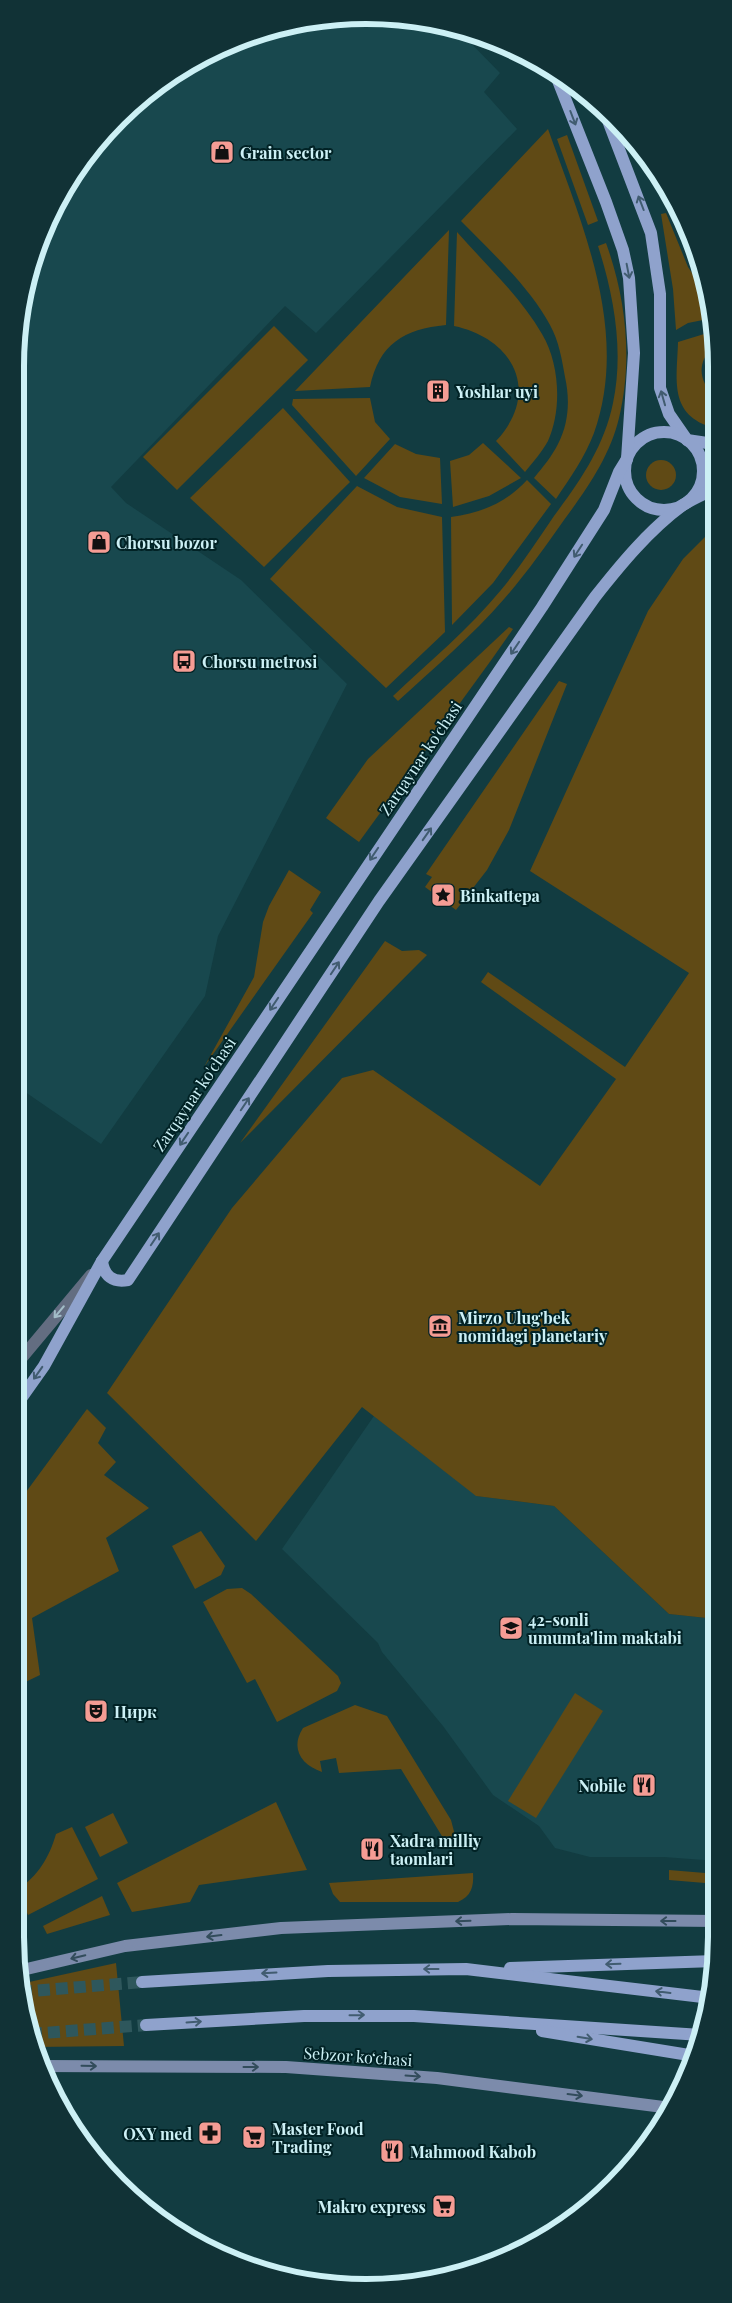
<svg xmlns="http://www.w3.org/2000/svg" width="732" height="2303" viewBox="0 0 732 2303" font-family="'Playfair Display',serif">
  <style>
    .built { fill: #18484e }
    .green { fill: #604a15 }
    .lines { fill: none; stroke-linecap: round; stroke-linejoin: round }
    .primary-tunnel { stroke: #2e575c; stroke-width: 12; stroke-dasharray: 12 6; stroke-linecap: butt }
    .street { stroke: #636d81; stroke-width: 12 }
    .secondary { stroke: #7c8bab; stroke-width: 12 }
    .primary { stroke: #8fa2cc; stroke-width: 12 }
    .oneway { stroke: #415c70 }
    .oneway2 { stroke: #a2bcc7 }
    .oneway3 { stroke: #324c5b }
    .labels { text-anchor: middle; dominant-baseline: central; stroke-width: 4; stroke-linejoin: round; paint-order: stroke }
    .poi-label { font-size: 16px; font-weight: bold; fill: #ccf0f5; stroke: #012225; text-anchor: start }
    .street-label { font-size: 16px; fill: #ccf0f5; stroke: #012225 }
    .rim { fill: none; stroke: #ccf0f5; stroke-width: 6 }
  </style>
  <rect width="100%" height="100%" fill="#123c41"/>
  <g class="built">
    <path d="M366 15 435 22 458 30 500 73 484 92 517 129 316 333 285 306 111 487 126 503 241 580 347 684 218 936 205 996 101 1144 15 1085V366L22 297 42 231 74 171 118 118 171 74 232 42 298 22Z"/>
    <path d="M374 1416 477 1496 554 1506 669 1614 716 1619 717 1861 664 1857H590L555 1848 539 1826 493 1795 443 1726 382 1652 378 1643 282 1549Z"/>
  </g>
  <g class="green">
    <path d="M548 129C582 225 630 331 594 433 585 457 570 478 556 499L534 478C543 467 552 456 558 444 569 423 570 399 565 377 562 360 559 341 550 325 529 286 492 253 461 221Z"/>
    <path d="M567 135 598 221 588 225 557 139Z"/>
    <path d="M679 209 681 211 694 255 676 215Z"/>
    <path d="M666 213 688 267 706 294 713 318 688 323 676 330 673 289 661 214Z"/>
    <path d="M449 230 446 325C404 329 379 344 370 387L295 391Z"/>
    <path d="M457 232C486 265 520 296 542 334 560 364 562 410 548 441 542 452 533 462 525 472L496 441C541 393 515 339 454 326Z"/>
    <path d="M606 243C626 298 633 360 619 418 610 456 587 489 564 520 545 547 526 574 504 599 472 636 434 668 398 701L393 696C429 662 469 629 501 590 520 567 537 541 554 516 580 481 604 447 613 403 624 351 614 296 598 246Z"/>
    <path d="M274 326 308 360 177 490 143 457Z"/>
    <path d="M714 331V347C697 360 698 381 714 395V428C668 415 677 380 678 342Z"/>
    <path d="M370 398 375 422 390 439 356 476 292 405 293 399Z"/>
    <path d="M283 408 350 482 264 567 190 498Z"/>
    <path d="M483 443 521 478 489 496 453 507 450 461 469 455Z"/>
    <path d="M395 444 416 454 440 458 442 504 400 497 364 478Z"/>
    <circle cx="661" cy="475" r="15"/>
    <path d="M527 480 551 504 493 583 452 625 451 517C481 513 506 503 527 480Z"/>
    <path d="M357 486 397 507 442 517 445 632 386 688 270 579Z"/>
    <path d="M714 528 716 1619 669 1614 554 1506 476 1496 362 1407 256 1541 107 1393 232 1208 342 1078 373 1070 540 1186 616 1079 481 982 488 972 625 1067 689 973 530 871 648 611 683 559Z"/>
    <path d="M509 627 513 629 492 659 359 842 326 818 368 759Z"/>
    <path d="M559 681 567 684 509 830 487 870 456 910 425 887 432 877 426 874Z"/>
    <path d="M289 870 321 892 310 910 313 913 204 1067 254 977 263 922 269 906Z"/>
    <path d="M385 941 402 951 419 950 427 955 240 1143Z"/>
    <path d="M87 1409 106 1428 98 1443 116 1462 104 1475 149 1508 106 1538 119 1571 32 1618 40 1675 15 1687V1507Z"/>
    <path d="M201 1531 225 1566 221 1575 195 1589 172 1546Z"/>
    <path d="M242 1588 251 1594 338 1676 341 1683 337 1691 277 1722 255 1679 247 1683 203 1602 227 1589Z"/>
    <path d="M575 1693 603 1711 536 1818 508 1801Z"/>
    <path d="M355 1705 387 1716 451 1820 457 1843 448 1846 401 1769 339 1773 336 1758 320 1761 322 1772C301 1765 290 1748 303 1728Z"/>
    <path d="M276 1802 307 1870 199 1885 190 1902 132 1912 117 1883Z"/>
    <path d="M113 1813 128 1843 100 1857 85 1827Z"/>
    <path d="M72 1827 98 1879 28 1915 17 1890C38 1876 49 1858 56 1834Z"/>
    <path d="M669 1870 717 1874V1884L669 1880Z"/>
    <path d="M473 1873C474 1887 471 1896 458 1902H340L333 1894 329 1883Z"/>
    <path d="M102 1896 110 1915 47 1934 43 1926Z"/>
    <path d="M116 1963 124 2046 34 2047 22 2005 20 1984Z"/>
  </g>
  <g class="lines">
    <g class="primary-tunnel">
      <path d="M20 1992 142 1982"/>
      <path d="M30 2034 146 2025"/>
    </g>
    <path class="street" d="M15 1366 91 1275"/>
    <g class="secondary">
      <path d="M18 1971 125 1946 281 1928 512 1919 717 1921"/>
      <path d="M40 2066 286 2067 437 2078 671 2108"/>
    </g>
    <g class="primary">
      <path d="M604 110 651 233 660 294V388L669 414 687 440 714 444"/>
      <circle cx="664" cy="471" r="39"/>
      <path d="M102 1261C104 1276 113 1283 128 1280L379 901 595 597C621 564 649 530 683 505 692 499 704 494 714 489"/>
      <path d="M15 1407 44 1366 102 1261 542 607 604 510 619 472 627 459 634 353 629 278 623 250 606 202 555 73"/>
      <path d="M510 1968 715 1961"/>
      <path d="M142 1982 328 1971 466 1969 711 1998"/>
      <path d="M146 2025 304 2016H414L701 2035"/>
      <path d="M542 2031 695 2056"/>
    </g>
  </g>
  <defs><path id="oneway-shaft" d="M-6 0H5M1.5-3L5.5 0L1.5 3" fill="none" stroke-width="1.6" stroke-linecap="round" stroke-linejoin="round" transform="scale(1.25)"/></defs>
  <g class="oneway">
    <use href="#oneway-shaft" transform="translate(573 118) rotate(69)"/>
    <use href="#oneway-shaft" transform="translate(641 203) rotate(-111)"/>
    <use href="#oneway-shaft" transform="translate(628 271) rotate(79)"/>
    <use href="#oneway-shaft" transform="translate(663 398) rotate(-106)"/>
    <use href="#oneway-shaft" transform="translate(578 551) rotate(123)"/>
    <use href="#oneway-shaft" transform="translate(515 648) rotate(124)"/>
    <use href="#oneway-shaft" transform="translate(427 834) rotate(-55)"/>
    <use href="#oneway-shaft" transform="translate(374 854) rotate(124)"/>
    <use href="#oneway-shaft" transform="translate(335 968) rotate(-56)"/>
    <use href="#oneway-shaft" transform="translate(274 1004) rotate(124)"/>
    <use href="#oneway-shaft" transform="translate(245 1104) rotate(-56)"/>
    <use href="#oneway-shaft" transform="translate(184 1139) rotate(124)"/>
    <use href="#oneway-shaft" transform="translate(155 1239) rotate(-56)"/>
    <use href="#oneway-shaft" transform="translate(38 1373) rotate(125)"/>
    <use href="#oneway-shaft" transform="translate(613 1964) rotate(178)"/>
    <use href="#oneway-shaft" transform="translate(431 1969) rotate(-180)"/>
    <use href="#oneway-shaft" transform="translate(269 1973) rotate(177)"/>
    <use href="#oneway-shaft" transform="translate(663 1992) rotate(-173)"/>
    <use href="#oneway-shaft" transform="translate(357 2015) rotate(-1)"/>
    <use href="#oneway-shaft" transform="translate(194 2022) rotate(-4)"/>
    <use href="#oneway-shaft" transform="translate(585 2038) rotate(9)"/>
  </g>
  <use class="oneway2" href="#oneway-shaft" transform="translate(59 1312) rotate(130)"/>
  <g class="oneway3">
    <use href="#oneway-shaft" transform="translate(463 1921) rotate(178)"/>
    <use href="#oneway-shaft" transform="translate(668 1921) rotate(-180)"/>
    <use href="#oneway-shaft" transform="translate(214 1936) rotate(173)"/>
    <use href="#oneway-shaft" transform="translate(78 1957) rotate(167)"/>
    <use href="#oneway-shaft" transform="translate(89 2066) rotate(1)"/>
    <use href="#oneway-shaft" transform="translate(251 2067)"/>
    <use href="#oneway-shaft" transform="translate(413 2076) rotate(4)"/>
    <use href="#oneway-shaft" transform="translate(575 2095) rotate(7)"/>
  </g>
  <defs>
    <g id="shop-square" transform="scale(1.25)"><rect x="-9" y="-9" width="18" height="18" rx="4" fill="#f59c94" stroke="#012225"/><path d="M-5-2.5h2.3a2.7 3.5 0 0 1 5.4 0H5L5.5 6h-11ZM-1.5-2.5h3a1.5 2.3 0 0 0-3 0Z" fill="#111"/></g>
    <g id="building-square" transform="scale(1.25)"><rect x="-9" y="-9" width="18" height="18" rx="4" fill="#f59c94" stroke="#012225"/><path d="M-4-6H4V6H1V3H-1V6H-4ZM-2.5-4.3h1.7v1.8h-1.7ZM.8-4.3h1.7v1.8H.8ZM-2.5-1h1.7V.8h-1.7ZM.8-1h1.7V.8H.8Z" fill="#111"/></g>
    <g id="bus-square" transform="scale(1.25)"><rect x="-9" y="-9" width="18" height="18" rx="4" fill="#f59c94" stroke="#012225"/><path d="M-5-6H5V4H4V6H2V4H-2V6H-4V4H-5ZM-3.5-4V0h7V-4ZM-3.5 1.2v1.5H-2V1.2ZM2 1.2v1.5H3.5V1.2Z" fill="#111"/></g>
    <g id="sight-square" transform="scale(1.25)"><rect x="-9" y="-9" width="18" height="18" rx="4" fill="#f59c94" stroke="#012225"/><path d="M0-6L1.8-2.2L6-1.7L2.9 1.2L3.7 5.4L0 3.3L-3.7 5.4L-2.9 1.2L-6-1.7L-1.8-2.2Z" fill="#111"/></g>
    <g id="museum-square" transform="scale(1.25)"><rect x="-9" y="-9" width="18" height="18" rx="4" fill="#f59c94" stroke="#012225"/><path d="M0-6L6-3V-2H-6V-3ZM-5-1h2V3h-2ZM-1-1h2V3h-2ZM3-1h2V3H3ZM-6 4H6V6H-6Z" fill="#111"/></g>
    <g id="school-square" transform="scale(1.25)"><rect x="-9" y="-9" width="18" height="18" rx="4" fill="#f59c94" stroke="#012225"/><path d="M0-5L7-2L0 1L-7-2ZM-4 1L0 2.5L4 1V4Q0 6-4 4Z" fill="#111"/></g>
    <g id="theatre-square" transform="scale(1.25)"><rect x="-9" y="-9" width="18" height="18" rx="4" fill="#f59c94" stroke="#012225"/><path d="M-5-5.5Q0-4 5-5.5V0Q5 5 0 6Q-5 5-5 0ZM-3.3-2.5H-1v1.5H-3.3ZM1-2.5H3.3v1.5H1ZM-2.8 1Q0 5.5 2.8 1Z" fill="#111"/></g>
    <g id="restaurant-square" transform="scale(1.25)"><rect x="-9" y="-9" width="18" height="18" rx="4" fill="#f59c94" stroke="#012225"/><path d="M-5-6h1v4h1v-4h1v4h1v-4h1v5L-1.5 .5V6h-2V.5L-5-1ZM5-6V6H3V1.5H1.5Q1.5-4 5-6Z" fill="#111"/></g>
    <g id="pharmacy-square" transform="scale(1.25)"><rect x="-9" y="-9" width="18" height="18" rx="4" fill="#f59c94" stroke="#012225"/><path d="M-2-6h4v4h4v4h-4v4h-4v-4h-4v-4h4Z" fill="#111"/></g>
    <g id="supermarket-square" transform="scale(1.25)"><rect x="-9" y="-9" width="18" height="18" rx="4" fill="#f59c94" stroke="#012225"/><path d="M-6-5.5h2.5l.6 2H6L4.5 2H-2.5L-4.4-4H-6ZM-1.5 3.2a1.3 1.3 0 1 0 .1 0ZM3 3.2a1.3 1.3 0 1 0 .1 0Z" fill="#111"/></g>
  </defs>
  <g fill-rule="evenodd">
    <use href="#shop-square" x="222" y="152"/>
    <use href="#building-square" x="438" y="391"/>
    <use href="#shop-square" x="99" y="542"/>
    <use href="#bus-square" x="184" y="661"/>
    <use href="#sight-square" x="443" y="895"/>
    <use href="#museum-square" x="440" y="1326"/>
    <use href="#school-square" x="511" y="1628"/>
    <use href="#theatre-square" x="96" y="1711"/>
    <use href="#restaurant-square" x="644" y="1785"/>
    <use href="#restaurant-square" x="372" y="1849"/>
    <use href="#pharmacy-square" x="210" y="2133"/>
    <use href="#supermarket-square" x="254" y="2137"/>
    <use href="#restaurant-square" x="392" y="2151"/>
    <use href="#supermarket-square" x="444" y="2206"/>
  </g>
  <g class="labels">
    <g class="poi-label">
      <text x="240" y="152">Grain sector</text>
      <text x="456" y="391">Yoshlar uyi</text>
      <text x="116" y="542">Chorsu bozor</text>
      <text x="202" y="661">Chorsu metrosi</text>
      <text x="460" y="895">Binkattepa</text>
      <text x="458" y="1317">Mirzo Ulug'bek<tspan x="458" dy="18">nomidagi planetariy</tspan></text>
      <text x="528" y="1619">42-sonli<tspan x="528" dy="18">umumta'lim maktabi</tspan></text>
      <text x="114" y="1711">Цирк</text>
      <text x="626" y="1785" text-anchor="end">Nobile</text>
      <text x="390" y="1840">Xadra milliy<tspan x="390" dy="18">taomlari</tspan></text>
      <text x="272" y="2128">Master Food<tspan x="272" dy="18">Trading</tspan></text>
      <text x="192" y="2133" text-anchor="end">OXY med</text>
      <text x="410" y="2151">Mahmood Kabob</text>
      <text x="426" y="2206" text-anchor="end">Makro express</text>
    </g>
    <g class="street-label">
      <text transform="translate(420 758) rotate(-56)">Zarqaynar ko'chasi</text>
      <text transform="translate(194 1094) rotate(-56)">Zarqaynar ko'chasi</text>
      <text transform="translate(358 2056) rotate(4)">Sebzor ko‘chasi</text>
    </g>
  </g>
  <path d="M0 0H732V2303H0ZM366 24H366A342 342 0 0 1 708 366V1937A342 342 0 0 1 366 2279H366A342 342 0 0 1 24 1937V366A342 342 0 0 1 366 24Z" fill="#113236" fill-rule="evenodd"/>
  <path class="rim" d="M366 24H366A342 342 0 0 1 708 366V1937A342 342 0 0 1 366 2279H366A342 342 0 0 1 24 1937V366A342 342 0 0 1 366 24Z"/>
</svg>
